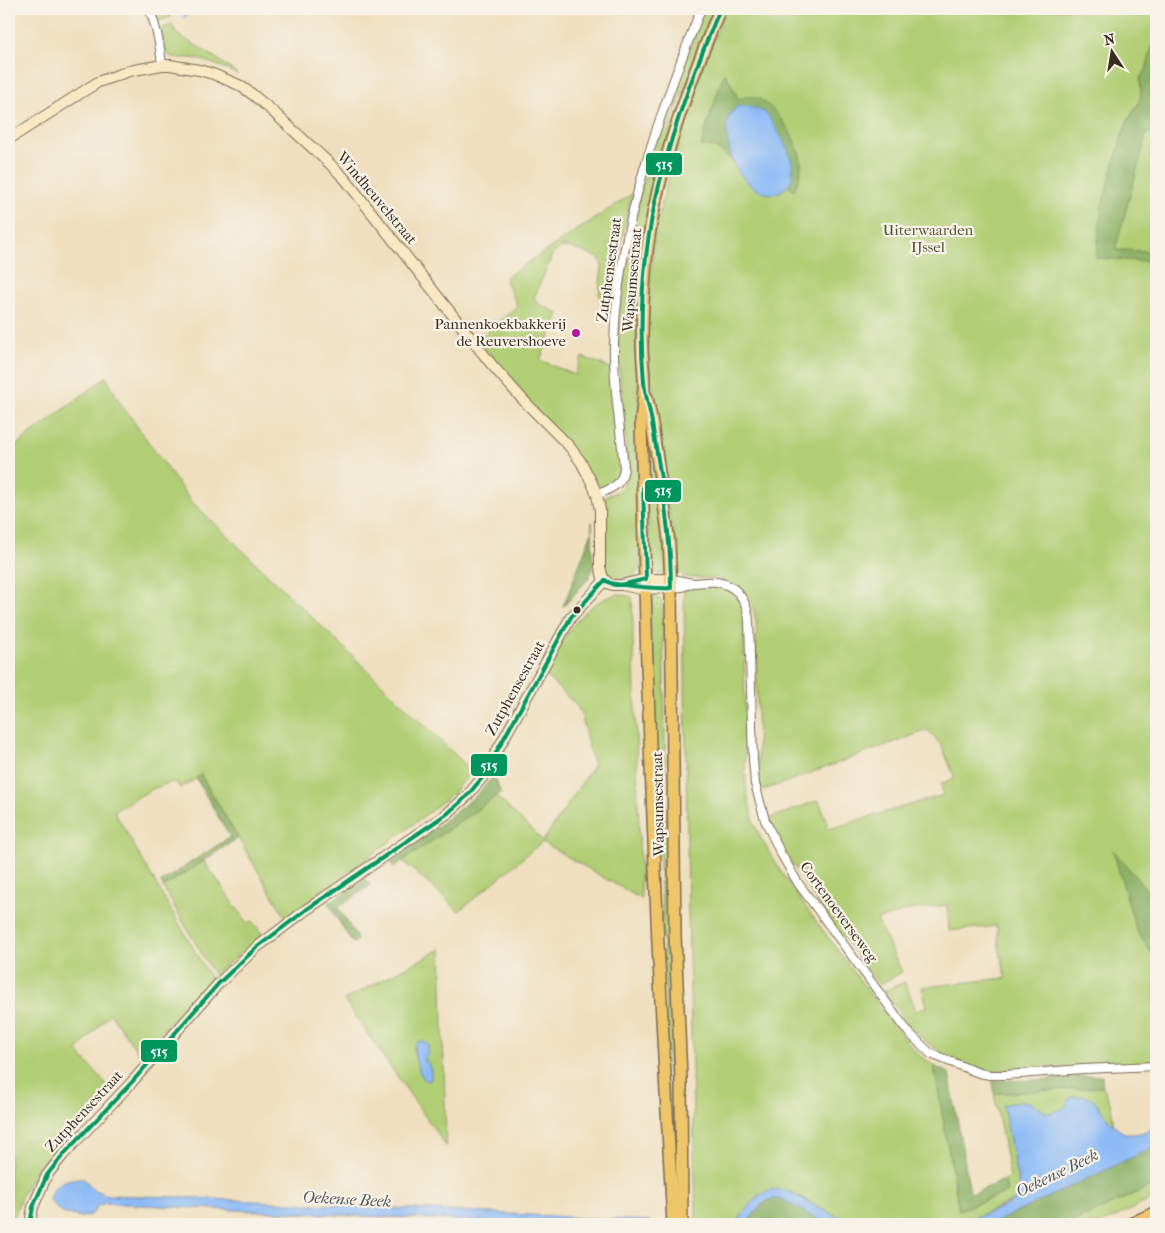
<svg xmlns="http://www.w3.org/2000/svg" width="1165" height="1233" viewBox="0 0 1165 1233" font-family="'IM FELL French Canon',serif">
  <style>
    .green { fill: #b1ce75; stroke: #767c4a; fill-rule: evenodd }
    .forest { fill: #8cb166; stroke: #646e42 }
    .water { fill: #8bbaf6; stroke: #63728a }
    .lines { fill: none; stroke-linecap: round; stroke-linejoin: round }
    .stream { stroke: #8bbaf6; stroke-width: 2.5 }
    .street-casing { stroke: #7a6956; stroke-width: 10 }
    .secondary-casing { stroke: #7a6956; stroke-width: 12 }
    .primary-casing { stroke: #7a6956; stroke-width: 14 }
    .street { stroke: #fff; stroke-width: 8 }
    .secondary { stroke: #f8e8c3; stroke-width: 10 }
    .primary { stroke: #eec569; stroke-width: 11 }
    .bus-1-casing { stroke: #f7f3e8; stroke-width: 8 }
    .bus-1 { stroke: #00965e; stroke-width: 4 }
    .poi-dot { fill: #b5179e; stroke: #f7f3e8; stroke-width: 2 }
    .bus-dot { fill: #3b2a1e; stroke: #f7f3e8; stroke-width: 2 }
    .labels { text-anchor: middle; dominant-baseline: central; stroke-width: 4.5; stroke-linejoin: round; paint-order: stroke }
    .street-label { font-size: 15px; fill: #3b2a1e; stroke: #f7f3e8 }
    .park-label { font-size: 15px; fill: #585334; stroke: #f7f3e8 }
    .poi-label { font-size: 15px; fill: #3b2a1e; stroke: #f7f3e8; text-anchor: end }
    .water-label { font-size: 16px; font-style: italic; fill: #53555f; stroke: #f7f3e8 }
    .line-badge { stroke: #f7f3e8; stroke-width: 2 }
    .badge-label { font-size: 14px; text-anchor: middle; font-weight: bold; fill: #fff }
  </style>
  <rect width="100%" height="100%" fill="#f7f3e8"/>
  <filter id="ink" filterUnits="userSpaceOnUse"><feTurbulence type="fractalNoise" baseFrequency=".02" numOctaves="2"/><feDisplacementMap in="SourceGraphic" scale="10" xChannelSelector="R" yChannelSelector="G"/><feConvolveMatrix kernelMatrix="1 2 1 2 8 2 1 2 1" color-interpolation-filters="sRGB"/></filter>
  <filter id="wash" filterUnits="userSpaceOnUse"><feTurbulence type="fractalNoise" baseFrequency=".0096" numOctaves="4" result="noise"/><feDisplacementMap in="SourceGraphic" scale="20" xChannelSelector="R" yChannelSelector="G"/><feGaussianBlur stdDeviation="1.12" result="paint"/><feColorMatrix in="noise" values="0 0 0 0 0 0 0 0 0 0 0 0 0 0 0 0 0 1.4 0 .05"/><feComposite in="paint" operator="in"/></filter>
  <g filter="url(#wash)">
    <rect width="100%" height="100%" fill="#efdfbf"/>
    <g class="green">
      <path d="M153 9H167L171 17 159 21Z"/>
      <path d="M705 9H715L673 119 637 311V373L641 474V568C636 575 631 580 623 580 616 580 610 578 607 571 603 563 606 550 606 540 606 527 606 515 603 502 605 495 610 495 616 492 624 487 627 478 628 469L618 354 619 327 623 280 628 250 641 190 672 97Z"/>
      <path d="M726 9H1156V1062L992 1071C961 1066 934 1052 913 1029 902 1017 893 1004 884 991L905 982 916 1011 927 1007 922 987 1006 978 999 947 997 926 949 931 947 905 909 910 877 920 902 972 879 985 825 913 777 841 768 819 819 800 829 829 943 795 941 784 955 778 941 745 928 730 761 791 758 776 756 621 751 599 736 585 718 579 684 577 677 568 648 360 647 321 649 294 654 239 659 213 684 118 689 101Z"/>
      <path d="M172 25 177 34 216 58 237 74C223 67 208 61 192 58 186 58 177 58 172 57 162 53 162 36 162 28Z"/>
      <path d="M632 194 620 247 609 302 602 300 599 294 602 266 599 258 569 247H561L552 255 534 298 537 303 559 314 540 360 575 375 582 357 611 368 622 467C619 477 614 481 605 488L600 487 478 340 517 306 505 278Z"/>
      <path d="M106 377 121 404 190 500 472 771 451 795 411 826 286 918 201 776 180 788 175 781 152 789 114 811 211 979 140 1055 110 1013 77 1051 109 1088 35 1171 21 1197 12 1224H9V451Z"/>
      <path d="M646 421 661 516 666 571C663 574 659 575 655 573L649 566Z"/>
      <path d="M711 586C731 589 737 594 744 613L745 756 746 790 754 823 760 837 781 872 798 897 891 1022 918 1054 934 1066 959 1210 1007 1192 1004 1180 1010 1177 994 1093 1103 1087 1111 1105 1114 1127 1097 1104 1064 1108 1051 1113 1045 1112 1029 1102 1020 1192 1018 1198 1013 1201 976 1217 948 1224H862L832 1214 791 1192 758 1195 747 1208 736 1224H719L696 1221 688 913 684 590 694 587Z"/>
      <path d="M619 594 632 597 641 899 542 842 459 911 403 861 496 796 543 841 594 765 588 747 582 716 577 706 544 674C562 643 579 602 619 594Z"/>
      <path d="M656 598 660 599 662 602 663 608 666 804 679 1217 670 1112 650 609 653 599Z"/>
      <path d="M204 861 247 923 252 921 263 935 214 975 163 887Z"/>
      <path d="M441 949 446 1146 344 1000ZM418 1042 425 1060 427 1061 415 1057C413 1050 413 1046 418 1042Z"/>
      <path d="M1156 1184V1197L1101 1224H1068Z"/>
    </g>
    <g class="forest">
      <path d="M1156 33V132L1147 133 1115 250 1156 251V262L1096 258 1102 206 1121 139 1127 122 1139 102 1141 93 1140 78 1146 70Z"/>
      <path d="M724 73 729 80 738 99C742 98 748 96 753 97 771 99 797 139 800 156 803 168 799 180 794 190L788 185 791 181 733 110C722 130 728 146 736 166 728 156 715 143 701 147L705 131Z"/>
      <path d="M592 522 593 569 588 579 563 607 592 532Z"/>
      <path d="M201 775 238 838 163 887 161 882 230 837 196 778Z"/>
      <path d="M493 775 501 793 394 867 390 863 400 856 477 795 490 780Z"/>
      <path d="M1113 850 1156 901V958L1151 952 1136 930Z"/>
      <path d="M365 879 371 885 339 907V909L356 936 357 940 354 943 351 941 328 903Z"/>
      <path d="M934 1066 949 1073 970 1193H974L1004 1180 1007 1192 959 1210Z"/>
      <path d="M1102 1075 1103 1087 1007 1093H994L992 1081 1039 1080Z"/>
      <path d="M1156 1146V1184L1068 1224H990Z"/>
      <path d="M777 1198 790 1203 828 1224H748C755 1213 762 1200 777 1198Z"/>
    </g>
    <g class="water">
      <path d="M738 106C747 106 756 107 764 112 769 115 772 122 775 127 786 143 806 178 781 191 762 201 744 181 735 166 731 157 725 135 727 125 728 117 732 111 738 106Z"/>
      <path d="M423 1041C430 1043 429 1052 425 1058V1060C430 1064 433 1074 430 1080L427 1081C426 1080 425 1080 424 1079 419 1074 411 1049 416 1044 418 1041 419 1041 423 1041Z"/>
      <path d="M1076 1096C1081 1096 1086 1096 1091 1098 1095 1100 1098 1106 1101 1110 1120 1134 1126 1141 1156 1127V1146L996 1222 990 1224H948C961 1222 1008 1208 1016 1199 1018 1197 1019 1195 1020 1192L1003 1105 1019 1102H1029L1045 1112 1051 1113 1064 1108 1070 1098Z"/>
      <path d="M83 1178 93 1189 108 1195 174 1197 650 1221V1224H541L233 1210 107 1203 98 1205 93 1213 89 1216 81 1217 62 1213 49 1199C55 1181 67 1179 83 1178Z"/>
      <path d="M773 1189C792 1190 802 1199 819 1208 833 1215 847 1220 862 1224 853 1224 835 1226 827 1224 823 1222 818 1219 813 1217 783 1199 769 1185 748 1224H697L696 1221 719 1224 736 1223C749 1210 753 1194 773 1189Z"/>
    </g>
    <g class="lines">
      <path class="stream" d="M184 17 192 9"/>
    </g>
  </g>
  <g filter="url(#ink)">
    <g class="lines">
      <g class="street-casing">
        <g id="street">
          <path d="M149 9C157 27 160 45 162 65"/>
          <path d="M597 495C612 488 623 485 624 467 620 426 613 383 614 342 618 226 659 115 701 9"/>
          <path d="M671 579C679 580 686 582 694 583 703 583 712 580 721 583 739 587 748 604 749 621L753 759 755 784 765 820 780 852 798 883 909 1033 931 1054 979 1073 990 1075H1005L1083 1069 1156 1066"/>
          <path d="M671 588 682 587 692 583"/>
        </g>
      </g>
      <g class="secondary-casing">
        <g id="secondary">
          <path d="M9 139 98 82 129 71 162 65H170L199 70 213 74 239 85 252 94 270 109 329 163 345 179 492 365 525 402 569 446 581 462 592 483 597 495 600 510V567L603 578 609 584 613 585H621L646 579H671"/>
          <path d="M622 585 641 589 671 588"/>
          <path d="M30 1224 33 1207 47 1175 63 1155 132 1082 219 983 256 948 306 910 448 813 467 796 482 778 571 617 605 580"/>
        </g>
      </g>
      <g class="primary-casing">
        <g id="primary">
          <path d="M647 397 651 417 666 519 669 541 671 588 675 935 681 1078 682 1224"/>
          <path d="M673 1224 658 944 647 666 641 422C642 410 644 397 644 384 644 371 642 357 642 343 642 313 644 282 647 252 657 169 688 86 720 9"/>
          <path d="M1130 1224 1156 1212"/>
        </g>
      </g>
      <use href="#street" class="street"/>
      <use href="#secondary" class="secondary"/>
      <use href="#primary" class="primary"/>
      <g class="bus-1-casing">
        <g id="bus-1">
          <path d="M605 580C611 585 616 584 624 585 640 587 655 589 671 588 671 532 661 478 652 423 650 409 645 396 644 382 639 328 642 271 652 217 666 145 692 76 720 9"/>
          <path d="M614 585H621L646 579 643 487"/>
          <path d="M30 1224 33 1207 47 1175 63 1155 132 1082 219 983 256 948 306 910 448 813 467 796 482 778 571 617 605 580"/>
        </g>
      </g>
      <use href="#bus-1" class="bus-1"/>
    </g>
  </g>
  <circle class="poi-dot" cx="576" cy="333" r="5"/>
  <circle class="bus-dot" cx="577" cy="610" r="4.5"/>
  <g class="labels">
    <g class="street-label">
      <text transform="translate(377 198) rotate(50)">Windheuvelstraat</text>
      <text transform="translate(609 270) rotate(-82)">Zutphensestraat</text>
      <text transform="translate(632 280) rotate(-85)">Wapsumsestraat</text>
      <text transform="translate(515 688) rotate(-61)">Zutphensestraat</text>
      <text transform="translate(658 804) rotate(-91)">Wapsumsestraat</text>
      <text transform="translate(839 912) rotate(54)">Cortenoeverseweg</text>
      <text transform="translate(84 1111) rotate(-47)">Zutphensestraat</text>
    </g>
    <g class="park-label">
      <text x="928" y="230">Uiterwaarden<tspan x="928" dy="17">IJssel</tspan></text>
    </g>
    <g class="poi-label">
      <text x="566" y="324">Pannenkoekbakkerij<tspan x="566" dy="17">de Reuvershoeve</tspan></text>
    </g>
    <g class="water-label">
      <text transform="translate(1057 1173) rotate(-26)">Oekense Beek</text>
      <text transform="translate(347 1199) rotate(3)">Oekense Beek</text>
    </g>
  </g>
  <g class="line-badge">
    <rect x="645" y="152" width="38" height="24" rx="5" fill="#00965e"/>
    <rect x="644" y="479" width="38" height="24" rx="5" fill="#00965e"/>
    <rect x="470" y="753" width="38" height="24" rx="5" fill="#00965e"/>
    <rect x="140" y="1039" width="38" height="24" rx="5" fill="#00965e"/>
  </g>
  <g class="badge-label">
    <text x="664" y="169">515</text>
    <text x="663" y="495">515</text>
    <text x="489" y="770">515</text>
    <text x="159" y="1056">515</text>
  </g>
  <rect width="1165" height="1233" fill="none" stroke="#f7f3e8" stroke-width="30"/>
  <g transform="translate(1112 52) rotate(348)" stroke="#f7f3e8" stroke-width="4" paint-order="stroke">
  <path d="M0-4L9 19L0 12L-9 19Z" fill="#3b2a1e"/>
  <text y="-8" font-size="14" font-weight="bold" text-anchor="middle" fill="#3b2a1e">N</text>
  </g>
</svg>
